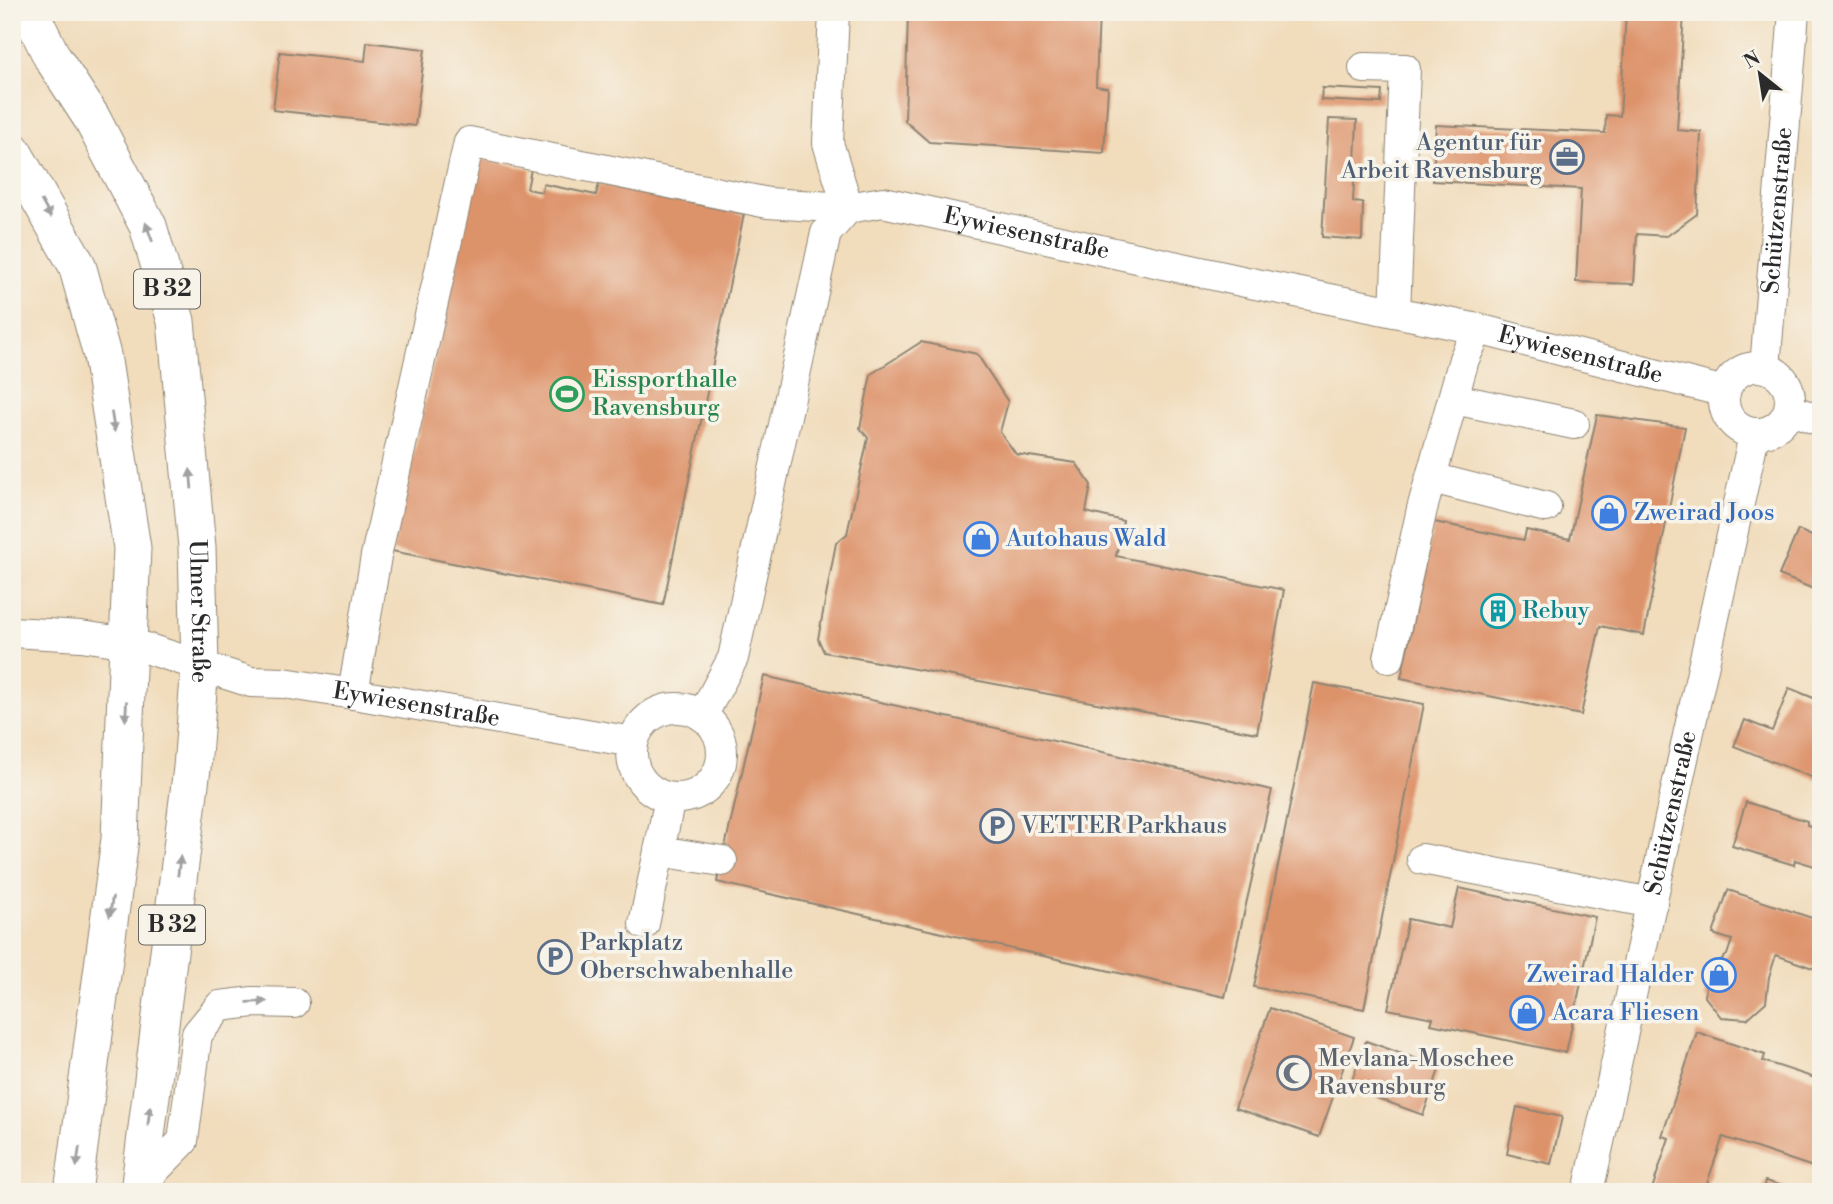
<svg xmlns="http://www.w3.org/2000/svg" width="1833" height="1204" viewBox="0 0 1833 1204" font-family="'Libre Bodoni',serif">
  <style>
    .building { fill: #dd936b }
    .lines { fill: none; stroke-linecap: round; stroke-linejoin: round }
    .minor-casing { stroke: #8e8473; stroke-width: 32 }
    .major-casing { stroke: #8e8473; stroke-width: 39 }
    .minor { stroke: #fff; stroke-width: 30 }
    .major { stroke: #fff; stroke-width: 37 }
    .oneway { fill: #a0a0a0 }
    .labels { text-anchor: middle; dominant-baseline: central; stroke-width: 7; stroke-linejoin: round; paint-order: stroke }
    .shield { fill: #f7f3e8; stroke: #686764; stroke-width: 2 }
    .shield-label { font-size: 23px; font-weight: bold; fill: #2b2b2b }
    .service-label { font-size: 24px; fill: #4e5e75; stroke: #f7f3e8; text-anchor: start }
    .street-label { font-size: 24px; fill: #2b2b2b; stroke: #f7f3e8 }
    .leisure-label { font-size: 24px; fill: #27864d; stroke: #f7f3e8; text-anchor: start }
    .shop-label { font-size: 24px; fill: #366cbe; stroke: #f7f3e8; text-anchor: start }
    .culture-label { font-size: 24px; fill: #0d838f; stroke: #f7f3e8; text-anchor: start }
    .worship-label { font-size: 24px; fill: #5b616d; stroke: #f7f3e8; text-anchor: start }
  </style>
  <rect width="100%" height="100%" fill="#f7f3e8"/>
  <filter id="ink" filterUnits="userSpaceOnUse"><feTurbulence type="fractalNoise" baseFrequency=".0143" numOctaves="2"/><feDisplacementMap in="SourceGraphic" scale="14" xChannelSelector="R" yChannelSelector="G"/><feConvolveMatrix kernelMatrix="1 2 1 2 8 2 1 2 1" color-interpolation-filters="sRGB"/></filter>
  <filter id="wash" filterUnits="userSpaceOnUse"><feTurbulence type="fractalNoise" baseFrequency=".00686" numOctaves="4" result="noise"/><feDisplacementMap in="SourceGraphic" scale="28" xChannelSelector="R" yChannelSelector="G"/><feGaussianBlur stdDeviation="1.57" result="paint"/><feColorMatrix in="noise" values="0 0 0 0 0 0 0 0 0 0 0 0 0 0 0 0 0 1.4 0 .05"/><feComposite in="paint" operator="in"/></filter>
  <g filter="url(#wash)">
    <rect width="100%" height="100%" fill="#f1dcbb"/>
    <g id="blocks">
      <g class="building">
        <path d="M908 12H1099L1096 86 1108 88 1104 153 929 142 905 121Z"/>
        <path d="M1626 12H1684L1677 130 1701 132 1697 214 1667 236 1637 234 1634 284 1576 282 1581 189 1433 181 1436 125 1605 133 1606 115 1620 116Z"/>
        <path d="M367 42 425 49 415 126 273 110 280 52 365 61Z"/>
        <path d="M1322 88 1382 91 1381 103 1321 100Z"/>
        <path d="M1329 119 1357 120 1353 202 1363 203 1362 240 1322 237Z"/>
        <path d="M479 158 531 169 527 189 542 192 543 184 596 195 599 184 744 214 663 605 392 551Z"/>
        <path d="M921 342 977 354 1008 402 1000 432 1016 454 1076 463 1091 485 1086 512 1123 521 1116 556 1284 590 1257 733 824 652 818 639 836 543 847 534 868 438 860 428 871 374Z"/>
        <path d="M1597 415 1685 427 1644 635 1600 626 1581 715 1401 678 1434 522 1524 540 1526 530 1570 539Z"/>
        <path d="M1798 530 1821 540V592L1779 575Z"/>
        <path d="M764 676 1272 790 1225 997 717 882Z"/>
        <path d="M1314 683 1424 704 1364 1009 1254 987Z"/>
        <path d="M1789 688 1821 701V781L1734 746 1745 720 1772 731Z"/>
        <path d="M1746 802 1807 821V825L1821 829V868L1795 860 1794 865 1732 846Z"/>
        <path d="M1459 888 1595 917 1566 1053 1431 1024 1433 1018 1388 1009 1408 919 1450 928Z"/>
        <path d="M1728 890 1821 921V971L1776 955 1769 977 1766 1002 1747 1019 1721 1017 1705 997 1707 971 1727 955 1732 940 1713 934Z"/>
        <path d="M1270 1008 1354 1037 1319 1137 1235 1108Z"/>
        <path d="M1697 1032 1765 1055 1763 1061 1821 1080V1146L1813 1167 1723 1137 1704 1192H1651L1669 1138 1662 1136Z"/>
        <path d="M1366 1041 1440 1067 1423 1115 1349 1088Z"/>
        <path d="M1517 1107 1562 1117 1551 1164 1507 1154Z"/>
        <path d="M1765 1181 1799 1191V1192H1762Z"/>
      </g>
    </g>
  </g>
  <g filter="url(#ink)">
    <use href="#blocks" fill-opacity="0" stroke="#8e8473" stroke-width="2"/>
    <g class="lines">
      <g class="minor-casing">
        <g id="minor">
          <path d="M834 12 828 143 848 208"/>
          <path d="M1364 68 1405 69 1395 312"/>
          <circle cx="1757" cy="400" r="33"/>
          <path id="s1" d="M1765 368 1794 12"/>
          <path d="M1454 399 1574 424"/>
          <path d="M1789 409 1821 421"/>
          <path d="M1432 478 1546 507"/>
          <path id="s2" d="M12 632 81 636 130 643 251 682 284 683 353 694 633 742"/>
          <path d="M1389 658 1422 509 1464 359 1478 329"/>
          <path id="s3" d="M353 694 376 556 469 142 768 203 848 208 883 202 1246 282 1478 329 1725 392"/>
          <circle cx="677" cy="753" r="45"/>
          <path d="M702 716 733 658 826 233 848 208"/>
          <path d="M659 851 722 861"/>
          <path d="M1422 859 1652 903"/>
          <path d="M644 924 670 798"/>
          <path d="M141 1184 183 1141 197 1034 220 1006 253 1002 294 1003"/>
          <path id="s4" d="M1588 1192 1754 435"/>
        </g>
      </g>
      <g class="major-casing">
        <g id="major">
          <path id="s5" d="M30 12 52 57 91 117 148 226 176 321 197 547 200 666 192 768 139 1192"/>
          <path d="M12 150 77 265 102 355 132 548 120 839 73 1192"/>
        </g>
      </g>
      <use href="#minor" class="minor"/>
      <use href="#major" class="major"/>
    </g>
    <defs><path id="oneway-solid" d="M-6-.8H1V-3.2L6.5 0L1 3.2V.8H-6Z" transform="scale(1.75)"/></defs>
    <g class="oneway">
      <use href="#oneway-solid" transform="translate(46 209) rotate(61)"/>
      <use href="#oneway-solid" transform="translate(149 232) rotate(-110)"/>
      <use href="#oneway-solid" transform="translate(113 422) rotate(81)"/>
      <use href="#oneway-solid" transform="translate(191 479) rotate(-95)"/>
      <use href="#oneway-solid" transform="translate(126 711) rotate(93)"/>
      <use href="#oneway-solid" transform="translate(179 866) rotate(-83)"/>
      <use href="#oneway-solid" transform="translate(111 907) rotate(98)"/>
      <use href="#oneway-solid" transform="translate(257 1002) rotate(-2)"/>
      <use href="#oneway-solid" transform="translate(149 1116) rotate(-83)"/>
      <use href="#oneway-solid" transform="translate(78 1157) rotate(98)"/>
    </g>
  </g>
  <defs>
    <g id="office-ring" transform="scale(1.75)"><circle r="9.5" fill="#f7f3e8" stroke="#5c6f8a" stroke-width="1.5"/><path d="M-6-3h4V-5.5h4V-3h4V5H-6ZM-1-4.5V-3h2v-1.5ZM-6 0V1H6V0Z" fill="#5c6f8a"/></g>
    <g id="stadium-ring" transform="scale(1.75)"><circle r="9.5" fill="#f7f3e8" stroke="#2e9e5b" stroke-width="1.5"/><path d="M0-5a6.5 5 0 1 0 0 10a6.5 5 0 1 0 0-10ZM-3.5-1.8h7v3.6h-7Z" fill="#2e9e5b"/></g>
    <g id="shop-ring" transform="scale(1.75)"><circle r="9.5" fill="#f7f3e8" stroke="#3f7fe0" stroke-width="1.5"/><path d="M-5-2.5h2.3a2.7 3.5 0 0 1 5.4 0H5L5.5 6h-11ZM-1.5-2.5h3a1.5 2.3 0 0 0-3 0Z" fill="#3f7fe0"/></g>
    <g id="building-ring" transform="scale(1.75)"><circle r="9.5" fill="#f7f3e8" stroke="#0f9aa8" stroke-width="1.5"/><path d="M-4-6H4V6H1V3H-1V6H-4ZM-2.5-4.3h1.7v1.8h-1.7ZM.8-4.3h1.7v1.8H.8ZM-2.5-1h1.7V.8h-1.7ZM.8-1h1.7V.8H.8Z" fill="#0f9aa8"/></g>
    <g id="parking-ring" transform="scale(1.75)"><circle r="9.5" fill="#f7f3e8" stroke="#5c6f8a" stroke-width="1.5"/><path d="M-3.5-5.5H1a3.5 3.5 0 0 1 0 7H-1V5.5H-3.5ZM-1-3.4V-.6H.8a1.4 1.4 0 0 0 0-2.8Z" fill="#5c6f8a"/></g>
    <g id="mosque-ring" transform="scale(1.75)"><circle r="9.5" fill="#f7f3e8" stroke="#6b7280" stroke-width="1.5"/><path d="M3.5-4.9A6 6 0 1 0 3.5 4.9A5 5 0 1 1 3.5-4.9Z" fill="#6b7280"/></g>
  </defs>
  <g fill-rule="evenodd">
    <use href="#office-ring" x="1567" y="157"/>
    <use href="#stadium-ring" x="567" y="394"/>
    <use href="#shop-ring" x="1609" y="513"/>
    <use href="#shop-ring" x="981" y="539"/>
    <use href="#building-ring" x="1498" y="611"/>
    <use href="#parking-ring" x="997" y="826"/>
    <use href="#parking-ring" x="555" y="957"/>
    <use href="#shop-ring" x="1719" y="975"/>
    <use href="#shop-ring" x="1527" y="1013"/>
    <use href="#mosque-ring" x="1294" y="1073"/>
  </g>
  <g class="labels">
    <g class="shield">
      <rect x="134" y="269.5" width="66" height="39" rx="5"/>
      <rect x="139" y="905.5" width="66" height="39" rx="5"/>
    </g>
    <g class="shield-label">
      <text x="167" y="289">B 32</text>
      <text x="172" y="925">B 32</text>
    </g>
    <g class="service-label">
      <text x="1542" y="143" text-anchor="end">Agentur für<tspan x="1542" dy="28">Arbeit Ravensburg</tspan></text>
      <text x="1021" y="826">VETTER Parkhaus</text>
      <text x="580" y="943">Parkplatz<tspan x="580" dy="28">Oberschwabenhalle</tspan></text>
    </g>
    <g class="street-label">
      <text stroke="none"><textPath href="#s1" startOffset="158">Schützenstraße</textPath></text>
      <text stroke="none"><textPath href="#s3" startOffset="1132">Eywiesenstraße</textPath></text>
      <text stroke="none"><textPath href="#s3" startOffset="1699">Eywiesenstraße</textPath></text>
      <text stroke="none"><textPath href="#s5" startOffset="635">Ulmer Straße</textPath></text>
      <text stroke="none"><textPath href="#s2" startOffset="413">Eywiesenstraße</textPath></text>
      <text stroke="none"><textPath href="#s4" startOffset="388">Schützenstraße</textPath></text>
    </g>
    <g class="leisure-label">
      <text x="592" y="380">Eissporthalle<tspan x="592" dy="28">Ravensburg</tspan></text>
    </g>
    <g class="shop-label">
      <text x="1634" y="513">Zweirad Joos</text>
      <text x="1006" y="539">Autohaus Wald</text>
      <text x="1694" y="975" text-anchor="end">Zweirad Halder</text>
      <text x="1552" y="1013">Acara Fliesen</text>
    </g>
    <g class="culture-label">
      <text x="1522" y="611">Rebuy</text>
    </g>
    <g class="worship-label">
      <text x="1318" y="1059">Mevlana-Moschee<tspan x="1318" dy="28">Ravensburg</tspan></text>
    </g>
  </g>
  <rect width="1833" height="1204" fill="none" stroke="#f7f3e8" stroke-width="42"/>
  <g transform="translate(1760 74) rotate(330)" stroke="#f7f3e8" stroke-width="5" paint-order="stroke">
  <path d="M0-5L12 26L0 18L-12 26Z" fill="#2b2b2b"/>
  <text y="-10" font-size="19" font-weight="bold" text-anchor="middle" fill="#2b2b2b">N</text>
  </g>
</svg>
